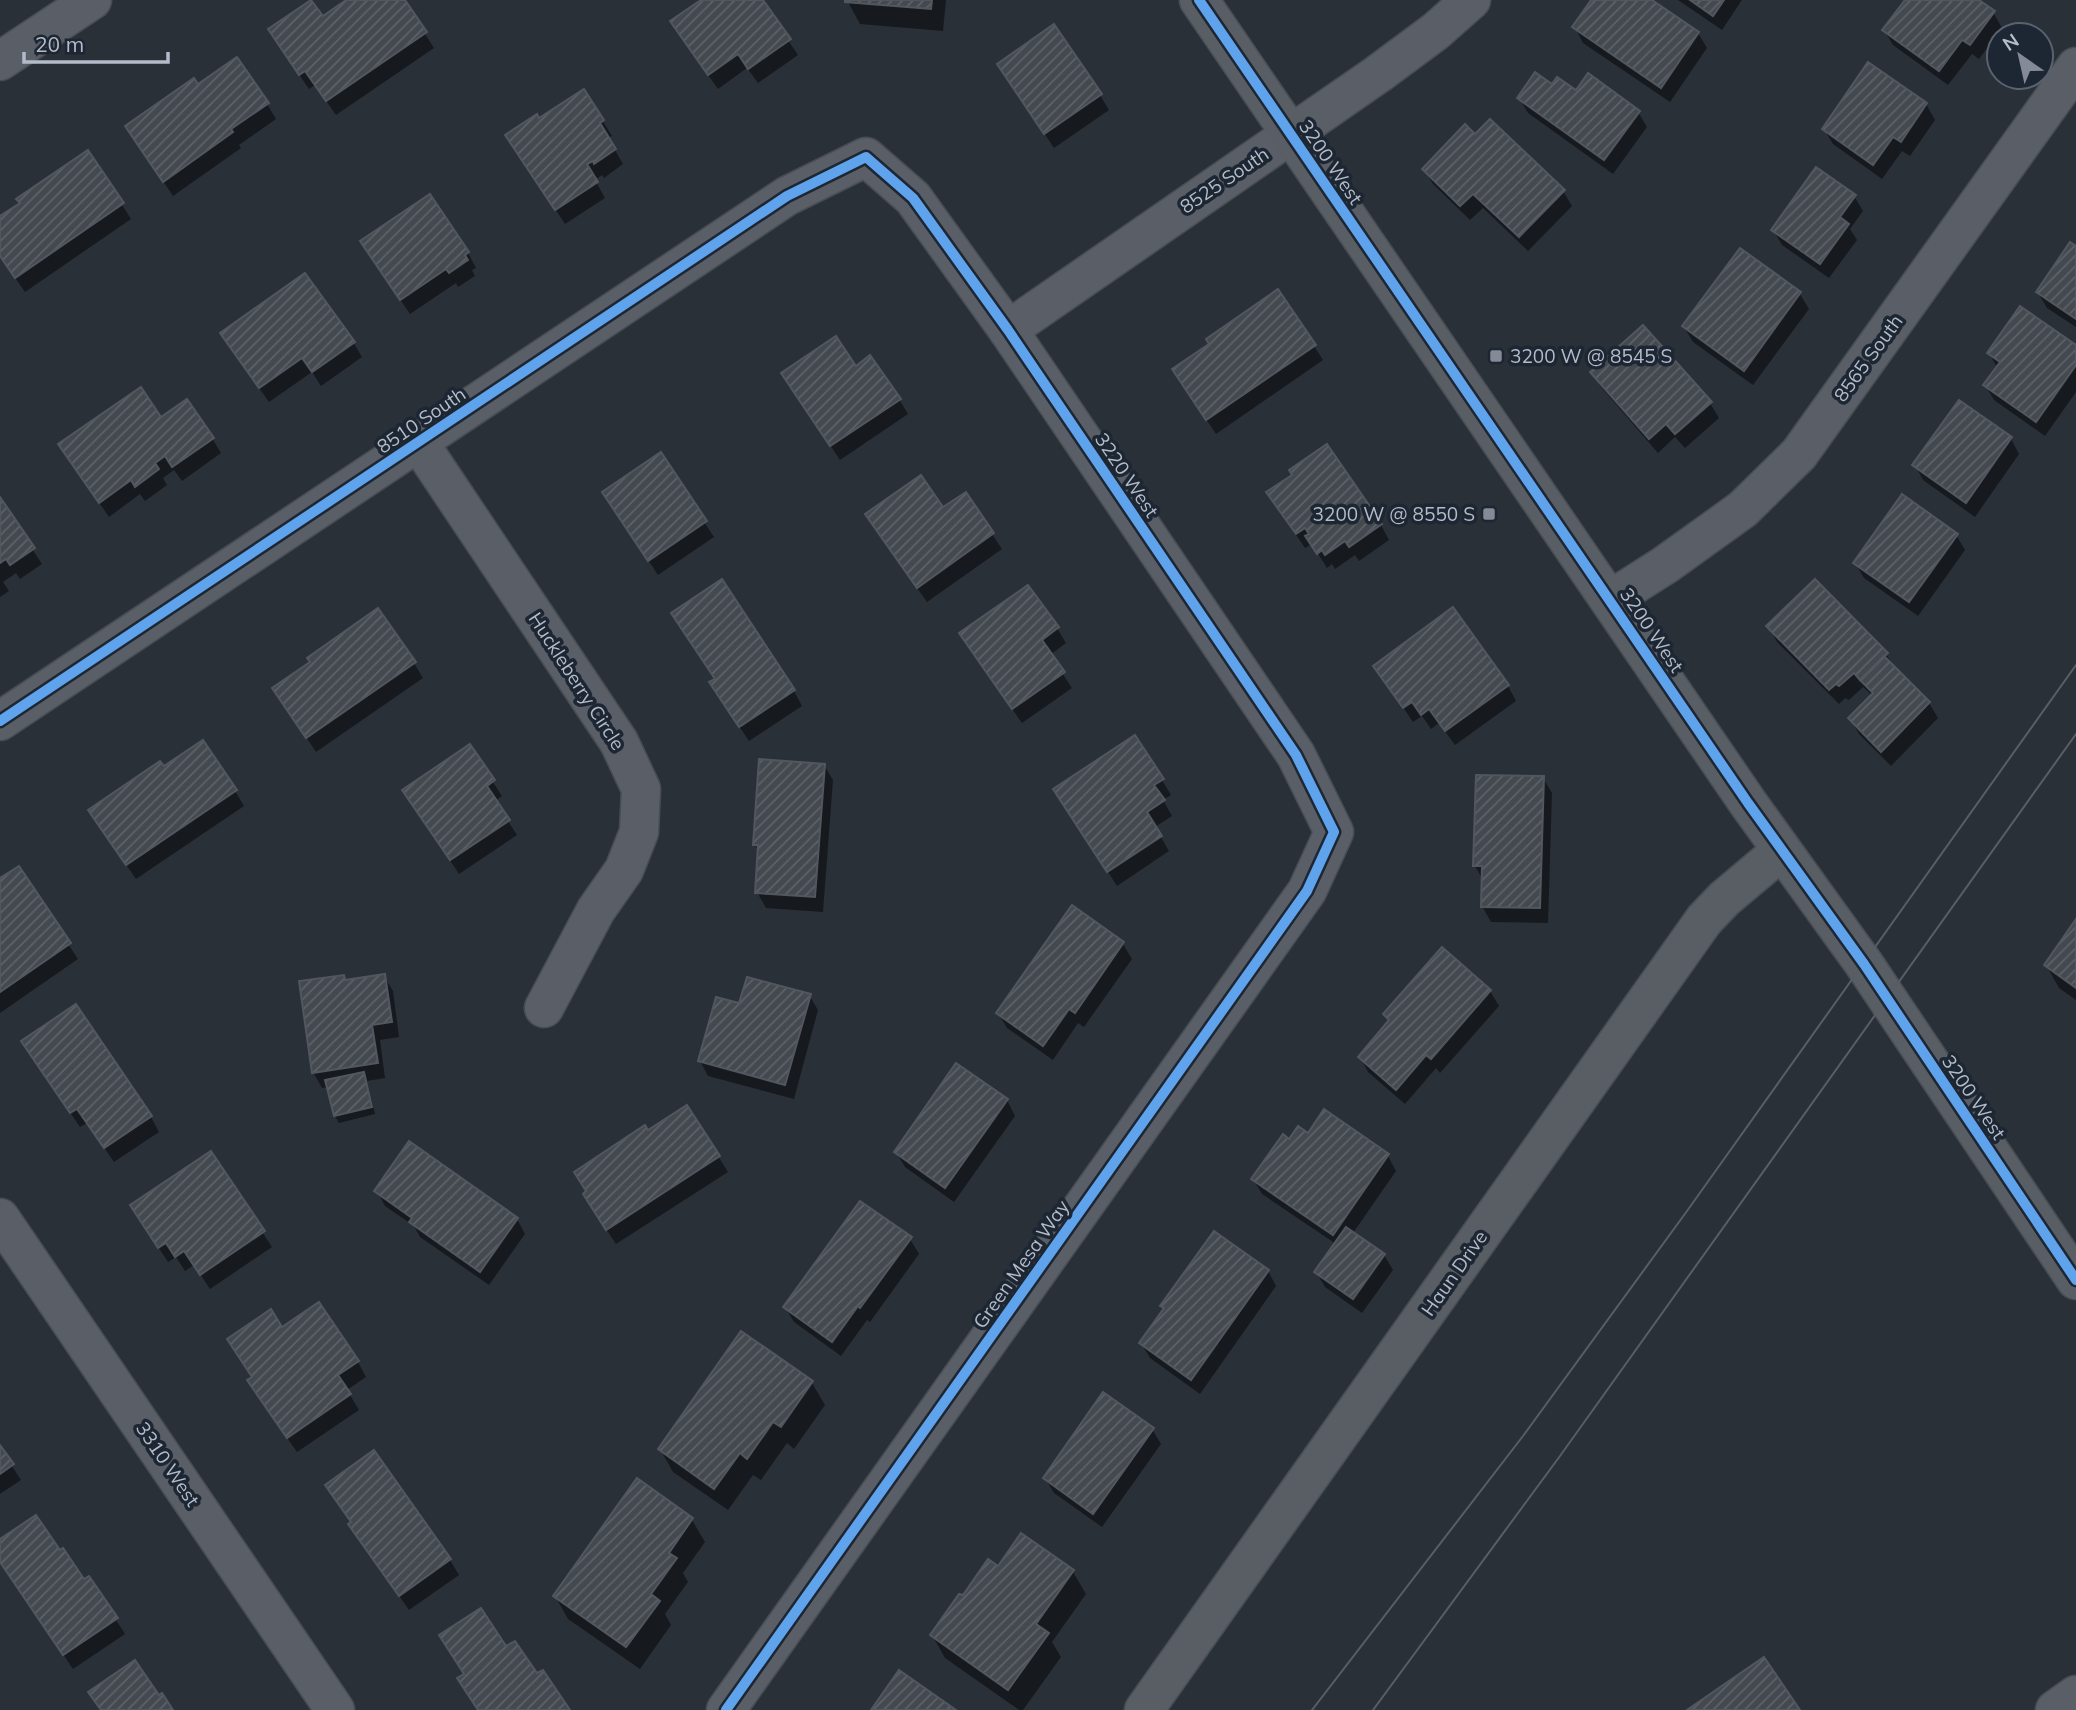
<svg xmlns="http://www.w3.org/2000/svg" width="2076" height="1710" viewBox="0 0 2076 1710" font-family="Mulish,sans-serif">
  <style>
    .shadow { fill: #0007 }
    .building { fill: url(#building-hatch); stroke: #52575f; stroke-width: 2 }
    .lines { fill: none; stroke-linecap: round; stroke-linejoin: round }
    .street-casing { stroke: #484c53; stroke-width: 41 }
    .secondary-casing { stroke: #484c53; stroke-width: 41 }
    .street { stroke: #5a5e66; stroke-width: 38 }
    .secondary { stroke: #595d64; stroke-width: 38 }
    .tram { stroke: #595d64; stroke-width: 2 }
    .cycleway-casing { stroke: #1d2633; stroke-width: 15 }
    .cycleway { stroke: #60a3ed; stroke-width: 10 }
    .poi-dot { fill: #848b96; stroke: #1d2633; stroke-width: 2.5 }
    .labels { text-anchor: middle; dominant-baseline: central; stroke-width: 7; stroke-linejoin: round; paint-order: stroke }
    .street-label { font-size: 19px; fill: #b4bcc9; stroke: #1d2633 }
    .poi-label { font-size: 19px; fill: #b4bcc9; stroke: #1d2633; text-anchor: start }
  </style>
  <defs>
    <pattern id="building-hatch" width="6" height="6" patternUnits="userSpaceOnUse" patternTransform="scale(1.75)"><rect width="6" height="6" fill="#444950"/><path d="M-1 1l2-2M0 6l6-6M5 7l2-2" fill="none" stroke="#5d6168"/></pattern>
  </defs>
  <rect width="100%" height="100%" fill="#2a3038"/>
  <g class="shadow">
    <path d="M349 0H403L434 48 336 115 315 85 309 89 279 45Z"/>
    <path d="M704 0H761L798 55 758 83 747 68 718 89 681 37Z"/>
    <path d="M847 0H946L943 31 860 24Z"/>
    <path d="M1593 0H1649L1698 33 1707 48 1670 102 1583 43 1575 27Z"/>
    <path d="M1678 0H1742L1722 30Z"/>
    <path d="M1907 0H1976L1993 12 2002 28 1979 59 1972 54 1948 85 1893 45 1884 30Z"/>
    <path d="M1008 79 1100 95 1109 110 1054 148Z"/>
    <path d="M198 86 267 104 276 119 239 145 241 148 173 196 127 127Z"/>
    <path d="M1552 86 1638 112 1647 127 1613 174 1528 113 1519 98Z"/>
    <path d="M584 91 612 136 608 138 623 164 604 178 602 175 595 180 605 198 565 224 516 150Z"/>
    <path d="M1926 104 1935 120 1910 156 1902 151 1882 179 1833 144 1824 129Z"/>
    <path d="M1475 136 1563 191 1572 206 1528 251 1483 208 1470 220 1433 184 1424 169Z"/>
    <path d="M88 152 131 219 25 292 0 256V219Z"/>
    <path d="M1854 196 1863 211 1850 229 1857 240 1829 278 1782 245 1773 230Z"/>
    <path d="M2076 249V327L2047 308 2038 293Z"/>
    <path d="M1740 250 1800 294 1809 309 1753 385 1693 342 1684 327Z"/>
    <path d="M468 253 476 268 472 270 475 276 458 287 456 283 410 314 371 257Z"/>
    <path d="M353 342 362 357 321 386 312 372 269 402 231 348Z"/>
    <path d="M1314 346 1323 360 1216 434 1183 385Z"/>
    <path d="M2076 348V392L2045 436 1994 400 1985 385 1998 369 1989 353Z"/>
    <path d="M856 368 899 399 908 414 840 460 792 388Z"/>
    <path d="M1593 372 1710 403 1719 418 1685 448 1675 437 1658 453 1601 387Z"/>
    <path d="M161 419 212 438 221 453 182 481 174 470 163 478 167 485 145 501 140 494 109 517 69 459Z"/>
    <path d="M2011 439 2019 454 1975 517 1923 480 1915 465Z"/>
    <path d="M660 455 714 537 658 575 613 507Z"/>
    <path d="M965 494 1002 549 927 602 876 530 943 509Z"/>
    <path d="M0 500 42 564 20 579 16 573 3 582 9 591 0 597Z"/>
    <path d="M1277 507 1381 525 1389 540 1359 561 1355 555 1335 569 1332 564 1327 568 1312 544 1305 548Z"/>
    <path d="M1956 535 1965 550 1918 616 1864 578 1855 563Z"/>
    <path d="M1769 627 1886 654 1895 669 1929 703 1938 718 1891 766 1859 734 1850 719 1873 696 1863 687 1849 700 1845 698 1839 704 1777 642Z"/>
    <path d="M1057 628 1066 643 1050 655 1072 688 1022 723 970 649Z"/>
    <path d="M414 663 423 678 316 752 274 689Z"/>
    <path d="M1375 666 1508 686 1516 701 1455 745 1439 723 1431 729 1422 716 1413 722Z"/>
    <path d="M716 680 794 691 802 706 749 741 720 698Z"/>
    <path d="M469 746 502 796 495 801 517 835 459 874 404 791Z"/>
    <path d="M824 765 833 780 823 912 766 908 757 892 760 853 755 845Z"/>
    <path d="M1477 777 1543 778 1552 793 1548 923 1491 922 1482 906 1483 880 1475 866Z"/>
    <path d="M1162 780 1171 795 1163 800 1172 816 1155 827 1169 851 1117 886 1064 804Z"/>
    <path d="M235 791 244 806 136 879 99 826Z"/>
    <path d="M18 868 78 959 0 1013V881Z"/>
    <path d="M1072 908 1123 944 1132 959 1084 1027 1078 1023 1053 1060 1007 1028 998 1013Z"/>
    <path d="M2076 922V1000L2059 988 2046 965Z"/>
    <path d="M384 976 393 991 399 1037 380 1040 385 1078 367 1081 375 1114 339 1123 335 1116 329 1087 322 1088 313 1072 343 977 346 982Z"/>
    <path d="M1490 991 1499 1006 1440 1073 1436 1068 1405 1104 1368 1072 1360 1057 1389 1022 1385 1015Z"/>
    <path d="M809 995 818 1010 794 1099 708 1076 700 1061 740 1005Z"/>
    <path d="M32 1056 151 1117 159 1132 114 1162 87 1123 80 1127Z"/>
    <path d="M1007 1100 1015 1116 954 1202 905 1167 896 1152Z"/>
    <path d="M687 1107 728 1172 616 1244 593 1209 648 1132Z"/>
    <path d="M1308 1135 1388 1156 1396 1171 1353 1233 1384 1255 1393 1270 1362 1313 1325 1287 1316 1272 1336 1244 1262 1194 1253 1179 1289 1141Z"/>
    <path d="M210 1153 272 1247 210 1289 194 1265 185 1271 176 1257 168 1262 141 1221Z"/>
    <path d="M377 1191 517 1219 525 1234 489 1285 420 1237 414 1226 385 1206Z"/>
    <path d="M910 1239 919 1254 870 1322 867 1320 841 1356 794 1322 785 1307Z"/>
    <path d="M1268 1271 1276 1286 1200 1394 1150 1358 1141 1343 1164 1310 1162 1306Z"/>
    <path d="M282 1329 358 1362 366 1377 347 1390 359 1410 297 1452 258 1396 254 1378Z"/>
    <path d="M812 1383 825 1405 794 1449 787 1443 761 1480 753 1475 728 1510 673 1472 660 1449Z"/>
    <path d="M1152 1429 1161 1444 1102 1527 1054 1493 1045 1478Z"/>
    <path d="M0 1448 21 1480 0 1494Z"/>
    <path d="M692 1520 705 1542 683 1573 688 1582 665 1614 671 1625 640 1669 568 1619 555 1596Z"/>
    <path d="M1022 1535 1073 1572 1086 1594 1052 1642 1061 1657 1023 1710H1019L945 1658 932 1635 963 1596 998 1568Z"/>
    <path d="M359 1539 450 1560 459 1575 409 1610Z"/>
    <path d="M0 1541 59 1553 84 1582 89 1578 125 1634 73 1669 0 1561Z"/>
  </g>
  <g class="building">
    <path d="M311 0 323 16 346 0H405L427 32 326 101 305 71 299 75 268 29Z"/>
    <path d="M701 0H763L791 39 748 69 738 54 708 75 670 21Z"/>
    <path d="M845 0H932L931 9 845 2Z"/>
    <path d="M1591 0H1652L1699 32 1661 88 1572 27Z"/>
    <path d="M1690 0H1724L1713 16Z"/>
    <path d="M1905 0H1979L1995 11 1970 45 1962 40 1939 71 1882 30Z"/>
    <path d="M1054 24 1102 94 1044 134 997 64Z"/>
    <path d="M237 57 269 103 231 129 233 132 163 182 125 126 194 78 198 84Z"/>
    <path d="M1868 62 1927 103 1901 142 1893 137 1873 165 1822 129Z"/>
    <path d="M1535 72 1552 84 1557 77 1576 90 1588 73 1640 111 1604 160 1517 98Z"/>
    <path d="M584 89 604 120 600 123 616 149 594 164 593 161 587 164 598 182 555 210 505 135 537 114 539 118Z"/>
    <path d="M1490 119 1565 190 1519 237 1473 194 1460 206 1422 169 1465 124 1475 134Z"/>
    <path d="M88 150 124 203 15 278 0 256V216L20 203 16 199Z"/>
    <path d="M1816 167 1856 195 1840 217 1849 224 1820 264 1771 230Z"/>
    <path d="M430 194 469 252 465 255 468 260 449 273 446 269 400 300 360 241Z"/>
    <path d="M2070 242 2076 246V319L2036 292Z"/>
    <path d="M1740 248 1801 292 1744 371 1682 326Z"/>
    <path d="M305 273 355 342 312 372 302 358 259 388 220 333Z"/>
    <path d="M1278 289 1316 345 1206 420 1172 369 1209 344 1206 339Z"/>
    <path d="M2020 306 2076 345V365L2036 422 1983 385 2000 362 1987 353Z"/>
    <path d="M1643 325 1712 402 1675 434 1666 424 1649 439 1590 372Z"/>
    <path d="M836 336 856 366 870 355 901 399 830 446 781 373Z"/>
    <path d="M141 387 161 417 187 399 214 438 172 467 165 456 155 463 159 469 135 487 131 480 99 503 58 444Z"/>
    <path d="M1959 400 2012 437 1966 503 1912 465Z"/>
    <path d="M1327 444 1382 524 1349 547 1345 541 1325 555 1322 550 1317 554 1305 536 1309 534 1305 528 1296 534 1266 492 1292 475 1289 470Z"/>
    <path d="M661 452 707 521 648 561 602 492Z"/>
    <path d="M921 475 943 507 966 492 994 533 917 588 865 514Z"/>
    <path d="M1902 494 1958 534 1909 602 1853 563Z"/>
    <path d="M0 497 35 548 10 565 6 559 0 563Z"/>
    <path d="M722 579 795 690 739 727 709 682 715 679 671 613Z"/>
    <path d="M1815 579 1888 653 1860 680 1854 673 1839 686 1836 684 1829 690 1766 626Z"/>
    <path d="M1028 585 1059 627 1042 640 1065 672 1012 709 959 633Z"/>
    <path d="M1453 607 1509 685 1445 731 1429 709 1421 715 1412 702 1403 708 1373 666Z"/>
    <path d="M378 608 416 662 306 738 272 688 310 662 307 658Z"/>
    <path d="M1884 656 1930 702 1881 752 1848 718 1873 693 1860 680Z"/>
    <path d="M1135 735 1164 779 1154 785 1165 800 1147 812 1162 836 1107 872 1053 789Z"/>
    <path d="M203 740 237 790 126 865 88 810 160 761 164 766Z"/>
    <path d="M470 744 495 780 487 786 510 820 450 860 402 790Z"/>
    <path d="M759 759 825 764 815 897 755 893 758 845H753Z"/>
    <path d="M1476 775 1544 776 1540 908 1481 907 1482 866H1473Z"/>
    <path d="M19 866 71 943 0 992V878Z"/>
    <path d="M1072 905 1124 942 1075 1013 1069 1009 1043 1046 996 1013Z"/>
    <path d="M2076 919V988L2044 965Z"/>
    <path d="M1442 947 1491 990 1431 1059 1426 1055 1396 1090 1358 1057 1389 1020 1383 1014Z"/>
    <path d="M385 974 392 1022 372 1025 378 1063 312 1073 299 981 344 975 345 980Z"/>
    <path d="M747 977 811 994 785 1085 698 1061 716 997 739 1003Z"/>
    <path d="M76 1004 152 1116 104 1148 77 1109 70 1113 21 1041Z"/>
    <path d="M956 1063 1008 1099 945 1188 894 1152Z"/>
    <path d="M364 1072 372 1107 334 1116 325 1080Z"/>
    <path d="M687 1105 720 1156 606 1230 583 1194 586 1191 574 1172 645 1125 648 1130Z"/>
    <path d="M1324 1109 1389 1154 1333 1235 1251 1179 1283 1134 1289 1139 1298 1126 1308 1133Z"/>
    <path d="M409 1141 518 1218 480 1272 409 1222 412 1218 374 1191Z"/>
    <path d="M211 1151 265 1231 200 1275 184 1251 175 1257 166 1243 158 1248 130 1205Z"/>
    <path d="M860 1201 912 1237 860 1308 858 1306 832 1342 783 1307Z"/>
    <path d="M1346 1227 1385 1254 1353 1299 1314 1272Z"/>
    <path d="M1214 1231 1269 1270 1191 1380 1139 1343 1164 1308 1160 1306Z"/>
    <path d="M319 1302 359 1361 338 1375 351 1394 287 1438 247 1380 252 1377 227 1339 271 1309 282 1327Z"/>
    <path d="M741 1331 813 1381 781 1427 773 1422 747 1459 740 1453 714 1489 658 1449Z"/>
    <path d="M1103 1392 1154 1428 1093 1514 1043 1478Z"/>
    <path d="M0 1445 14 1464 0 1474Z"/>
    <path d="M374 1450 451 1559 399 1596 348 1524 351 1522 325 1485Z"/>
    <path d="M637 1478 693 1518 669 1553 677 1558 651 1594 660 1601 626 1647 553 1596Z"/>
    <path d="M36 1515 60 1550 63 1548 84 1579 89 1576 118 1618 63 1655 0 1562V1539Z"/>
    <path d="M1021 1533 1074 1570 1036 1624 1049 1633 1008 1690 930 1635 959 1594 963 1595 988 1559 998 1566Z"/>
    <path d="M481 1608 506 1646 515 1641 537 1673 543 1670 570 1710H478L457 1678 464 1674 439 1635Z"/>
    <path d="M1764 1657 1800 1710H1687Z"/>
    <path d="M135 1660 159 1695 162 1693 173 1710H101L88 1692Z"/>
    <path d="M899 1670 956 1710H871Z"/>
  </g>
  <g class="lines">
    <g class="street-casing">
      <g id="street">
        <path d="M0 61 92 0"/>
        <path d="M1008 330 1378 74 1436 31 1471 0"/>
        <path d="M419 443 619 742 641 789 639 832 624 870 596 910 544 1008"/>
        <path d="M1610 600 1665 565 1743 509 1799 454 2076 67"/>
        <path d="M0 721 787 196 866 157 913 198 1008 330 1296 755 1334 832 1307 891 726 1710"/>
        <path d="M0 1218 335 1710"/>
        <path d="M2055 1710 2076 1695"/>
      </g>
    </g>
    <g class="secondary-casing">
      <g id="secondary">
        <path d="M1199 0 1748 803 1864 964 2076 1280"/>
        <path d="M1144 1710 1704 920 1724 899 1781 851"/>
      </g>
    </g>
    <use href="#street" class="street"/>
    <use href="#secondary" class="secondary"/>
    <g class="tram">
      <path d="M1312 1710 1523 1436 1687 1211 2076 665"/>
      <path d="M1373 1710 1560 1456 2076 734"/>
    </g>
    <g class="cycleway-casing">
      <g id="cycleway">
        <path d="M1199 0 1748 803 1864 964 2076 1280"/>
        <path d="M0 721 787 196 866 157 913 198 1008 330 1296 755 1334 832 1307 891 726 1710"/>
      </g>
    </g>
    <use href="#cycleway" class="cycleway"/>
  </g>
  <g class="poi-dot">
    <rect x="1489" y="349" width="14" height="14" rx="3.5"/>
    <rect x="1482" y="507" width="14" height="14" rx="3.5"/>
  </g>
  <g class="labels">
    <g class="street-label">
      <text transform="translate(1331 162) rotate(56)">3200 West</text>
      <text transform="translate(1224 180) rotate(-34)">8525 South</text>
      <text transform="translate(1868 358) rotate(-54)">8565 South</text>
      <text transform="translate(421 420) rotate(-34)">8510 South</text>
      <text transform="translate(1127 475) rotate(56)">3220 West</text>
      <text transform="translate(1652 630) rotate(56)">3200 West</text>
      <text transform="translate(577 681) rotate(57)">Huckleberry Circle</text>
      <text transform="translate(1974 1097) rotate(56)">3200 West</text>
      <text transform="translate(1021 1264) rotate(-55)">Green Mesa Way</text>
      <text transform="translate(1454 1273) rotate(-55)">Haun Drive</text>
      <text transform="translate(168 1464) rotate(56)">3310 West</text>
    </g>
    <g class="poi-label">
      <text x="1510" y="356">3200 W @ 8545 S</text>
      <text x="1475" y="514" text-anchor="end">3200 W @ 8550 S</text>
    </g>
  </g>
  <g transform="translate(2020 56) rotate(326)"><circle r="33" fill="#1d2633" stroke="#59626f" stroke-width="2"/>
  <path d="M0-5L12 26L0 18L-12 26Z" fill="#848b96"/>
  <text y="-10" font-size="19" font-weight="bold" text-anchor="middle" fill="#b4bcc9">N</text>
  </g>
  <path d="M24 52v10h144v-10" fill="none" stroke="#b4bcc9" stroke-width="3.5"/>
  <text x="35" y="52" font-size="21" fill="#b4bcc9" stroke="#1d2633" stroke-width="5" paint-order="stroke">20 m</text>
</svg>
